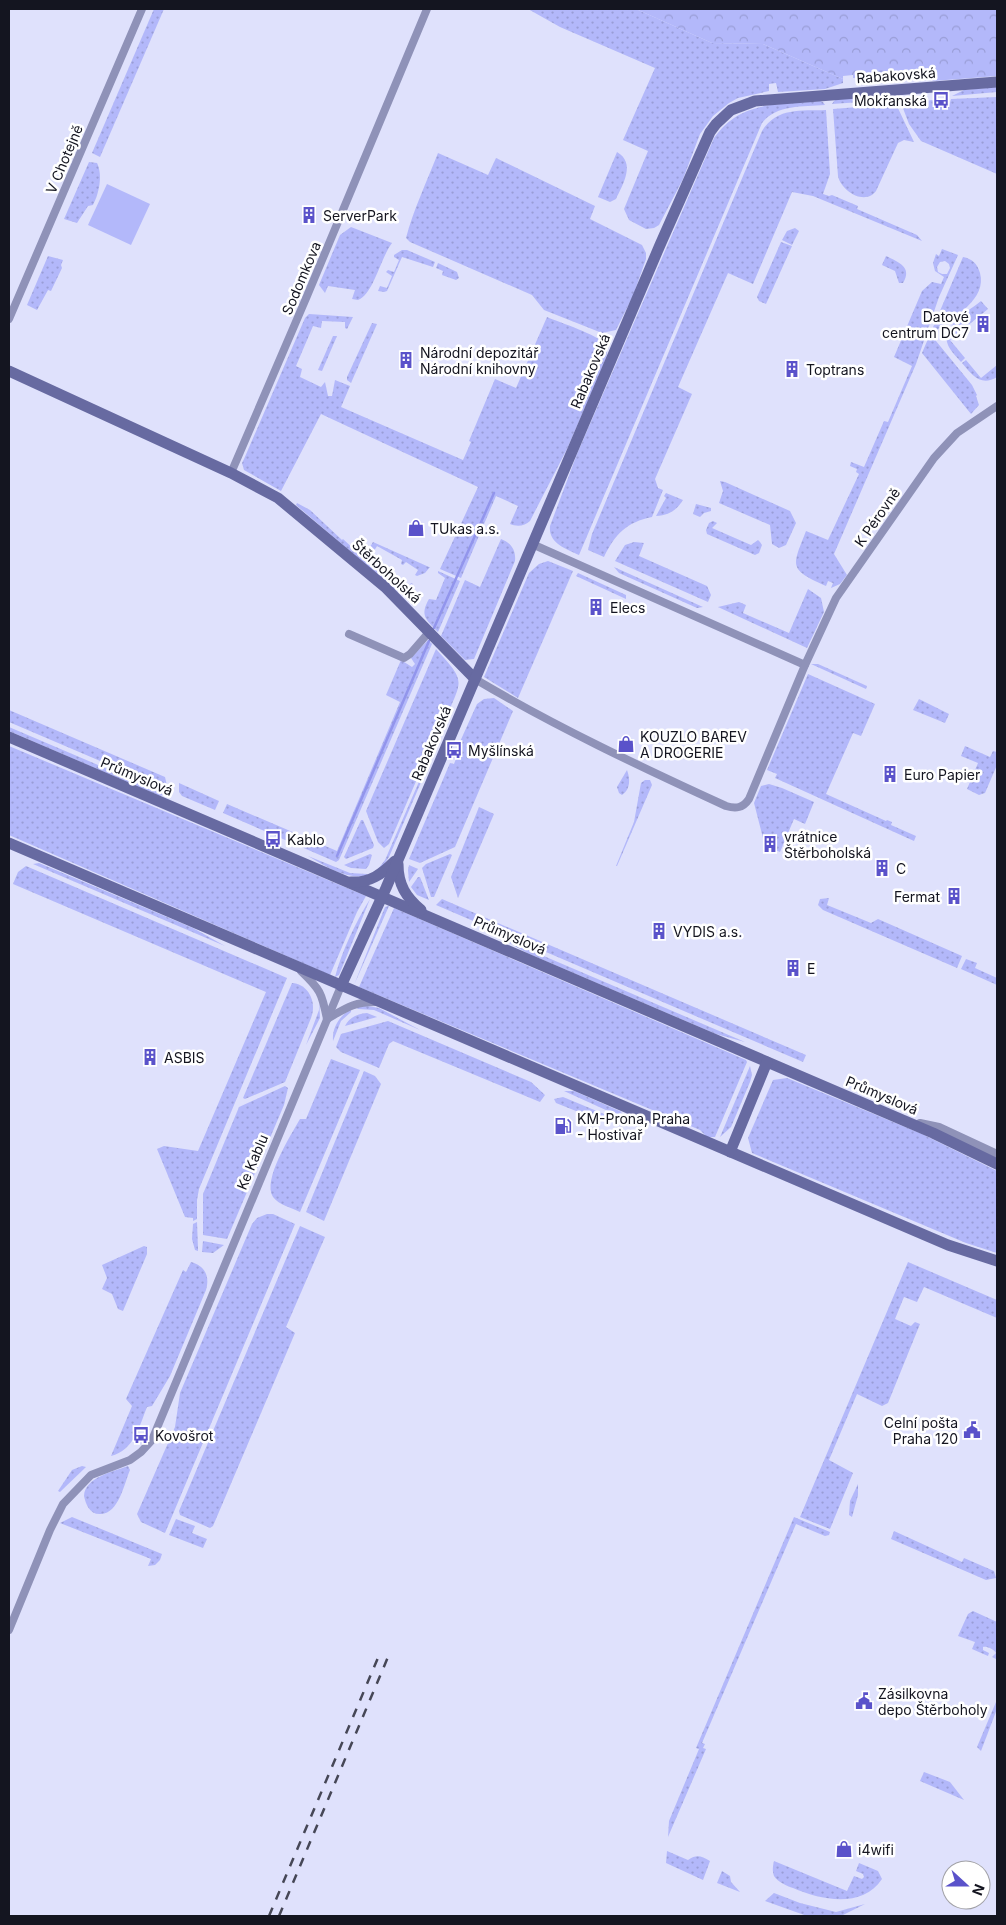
<svg xmlns="http://www.w3.org/2000/svg" width="1006" height="1925" viewBox="0 0 1006 1925" font-family="Inter,sans-serif">
  <style>
    .grass { fill: url(#grass-dots); fill-rule: evenodd }
    .forest { fill: url(#forest-crowns) }
    .park { fill: #b3b8fa }
    .lines { fill: none; stroke-linecap: round; stroke-linejoin: round }
    .stream { stroke: #9295ec; stroke-width: 2.5 }
    .street { stroke: #8f92b8; stroke-width: 8 }
    .secondary { stroke: #676aa1; stroke-width: 11 }
    .rail { stroke: #464756; stroke-width: 2.5; stroke-dasharray: 9 9; stroke-linecap: butt }
    .labels { text-anchor: middle; dominant-baseline: central; stroke-width: 5; stroke-linejoin: round; paint-order: stroke }
    .street-label { font-size: 14px; fill: #141520; stroke: #fff }
    .poi-label { font-size: 14px; fill: #141520; stroke: #fff; text-anchor: start }
  </style>
  <defs>
    <pattern id="grass-dots" width="8" height="8" patternUnits="userSpaceOnUse" patternTransform="scale(1.25)"><rect width="8" height="8" fill="#b3b8fa"/><path d="M2 2h.1M6 6h.1" fill="none" stroke="#999dd6" stroke-width="1.8" stroke-linecap="round"/></pattern>
    <pattern id="forest-crowns" width="20" height="18" patternUnits="userSpaceOnUse" patternTransform="scale(1.25)"><rect width="20" height="18" fill="#b3b8fa"/><path d="M2 6a3 3 0 1 1 6 0M12 15a3 3 0 1 1 6 0" fill="none" stroke="#999dd6"/></pattern>
  </defs>
  <rect width="100%" height="100%" fill="#dfe1fc"/>
  <g class="grass">
    <path d="M154 9H164L100 157 92 153Z"/>
    <path d="M528 9H636L712 43 763 44 843 79V83L825 89 778 92 776 83 769 84V91L738 98 729 103 713 116 700 134 683 179 659 225 654 228 646 229 629 220 624 209 648 151 623 140 655 68 560 27Z"/>
    <path d="M997 87V92L952 96 964 90Z"/>
    <path d="M997 97V174L921 141 909 124 901 103 934 100 936 106H949L951 99Z"/>
    <path d="M859 98 890 100 832 104 834 101 837 99Z"/>
    <path d="M820 101 823 102 825 105C803 107 777 104 762 123L579 555C566 549 548 543 550 526L577 454 714 138C741 100 778 105 820 101Z"/>
    <path d="M896 104 914 142 904 140 898 143 876 191C865 206 841 191 838 176L833 109Z"/>
    <path d="M826 110 830 174 823 194 829 196 832 195 858 206 857 209 917 235 922 241 813 196 792 192 753 284 728 273 678 387 692 394 655 479 658 488 663 490 652 517C627 522 615 534 604 557L588 550 592 534 762 131C777 107 801 111 826 110Z"/>
    <path d="M617 152C636 163 623 184 616 199L610 202 598 197Z"/>
    <path d="M438 153 488 175 496 158 595 206 590 219 642 245 646 253V259L633 296 616 330 602 333 544 310 532 295 410 242 406 238C413 211 427 181 438 153Z"/>
    <path d="M89 162 97 163C103 175 99 194 93 205L88 206 77 223 64 219Z"/>
    <path d="M351 227 392 243C381 257 373 295 358 300L352 299 355 290 328 286 325 293 319 285 340 235Z"/>
    <path d="M795 228 799 231 792 245 782 240 787 231Z"/>
    <path d="M781 242 792 246 766 304 759 301 757 297Z"/>
    <path d="M942 249 958 255 939 297 916 364 834 554 847 575 840 584 831 588 833 583 828 581 826 586C788 569 792 567 806 531L828 540 859 474 856 472 857 469 850 466 851 462 864 467 884 421 888 422 912 366 894 357 922 291 932 282 941 284 944 277 935 271 933 263 936 254 939 256ZM945 261 949 264 950 268 947 274H942L938 272 937 267 940 262Z"/>
    <path d="M402 250H407L435 262 433 267 402 257 387 291 384 292 378 291 380 286 387 288 392 276 386 272 388 270 394 272 399 260 394 257V255Z"/>
    <path d="M48 256 63 260 61 265 62 268 51 291 48 290 37 310 27 305Z"/>
    <path d="M886 256C898 262 913 267 903 283H899L895 271 882 265Z"/>
    <path d="M963 257C972 259 977 263 980 273 987 299 955 316 937 330L935 334 936 341 972 385 977 395 976 396 979 405 971 414 922 353Z"/>
    <path d="M438 263 457 272 459 278 456 280 442 275 443 271 436 268Z"/>
    <path d="M981 301 988 309 950 340 965 358 961 362C956 356 949 350 947 342 943 325 970 310 981 301Z"/>
    <path d="M309 314 353 317 347 329 345 328V322L322 321 321 328 313 326 296 366 302 369 300 377 321 387 325 382 328 396H332L335 380 350 386 341 407 463 460 471 442 469 441 495 379 516 388 547 317C560 323 598 334 605 345 608 351 607 356 605 361L567 449 530 521C525 526 517 527 510 524L518 506 496 496 461 578 440 569 478 487 321 414 281 491 244 470 242 463 244 459 305 318Z"/>
    <path d="M372 323 377 324 351 383 347 380V377Z"/>
    <path d="M333 336H337L322 371 318 370Z"/>
    <path d="M966 360 981 378 997 365V377C981 387 972 375 962 363Z"/>
    <path d="M720 481 725 482 790 511 796 523 786 545 779 548 772 544 770 525 719 503 723 491Z"/>
    <path d="M666 493 683 500C676 511 669 515 656 516L666 498 664 496Z"/>
    <path d="M297 503 310 510 342 540 343 539 371 565 374 561 380 565 377 568 381 571 384 568V575L407 589 411 583 413 584V588L404 592 397 591 296 505Z"/>
    <path d="M696 504 711 508V511L704 513 700 517 693 514Z"/>
    <path d="M713 521 717 523 712 528 751 545 758 540 760 542 762 545 759 553 755 555 707 534 706 530 709 523Z"/>
    <path d="M501 539C512 543 516 551 515 561L474 659 465 660 441 636 465 580 480 587Z"/>
    <path d="M373 542 429 567H430L425 573 417 576 415 575 418 570 406 562 403 565 401 564 402 560 377 546 374 551 370 547Z"/>
    <path d="M634 542 644 543 639 556 707 586 711 595 708 602 615 561 625 545Z"/>
    <path d="M548 561 573 571 518 698 484 677 529 573 539 564Z"/>
    <path d="M614 567 703 607 697 608 619 573Z"/>
    <path d="M438 571 460 581 438 632C425 619 420 615 429 599L436 600 445 578 438 573Z"/>
    <path d="M578 573 626 595V599L576 576Z"/>
    <path d="M808 589 821 598 824 612 807 648 718 607 739 602 746 605 743 613 789 633Z"/>
    <path d="M428 640 432 644 339 860 336 862 223 813 227 804 337 851 400 702 386 695 401 660 412 667 415 664 411 658Z"/>
    <path d="M436 649C467 683 462 679 445 720L441 719 439 728 389 844 384 848 378 842 366 811Z"/>
    <path d="M811 664H818L867 686 866 689Z"/>
    <path d="M808 674 875 704 861 736 853 733 826 794 886 821 887 820 892 822 891 825 916 836 914 841 775 778 777 774 767 770Z"/>
    <path d="M494 698 513 711 455 847 420 863 409 859 450 763 454 764 457 756 454 755 477 704 484 699Z"/>
    <path d="M919 699 949 714 945 723 913 710Z"/>
    <path d="M9 710 165 777 168 790 9 722Z"/>
    <path d="M9 727 166 794 160 796 9 731Z"/>
    <path d="M9 746 366 896 357 912 330 975 9 835Z"/>
    <path d="M965 746 990 757 993 751 997 752V765L985 793 979 795 967 789 978 763 961 756Z"/>
    <path d="M627 770C630 778 631 789 622 795L619 793 617 787Z"/>
    <path d="M421 777 422 780 389 857 383 866 378 869 385 860Z"/>
    <path d="M645 780H650L652 785 617 866H616L634 822 641 783Z"/>
    <path d="M179 783 219 801 215 810 182 796 179 792Z"/>
    <path d="M769 784 782 788 814 802 805 824 794 819 780 852 775 850 772 836 763 838 754 803 761 786Z"/>
    <path d="M479 807 494 814 458 898 451 877Z"/>
    <path d="M361 820H363L374 845 373 848 346 859 344 857Z"/>
    <path d="M370 854 372 855 369 865 366 869 351 868 344 865Z"/>
    <path d="M450 854 452 855 434 897H431L422 868 426 864Z"/>
    <path d="M308 856 350 873 367 874 368 876C344 879 329 868 308 856Z"/>
    <path d="M39 863 193 928 225 946 33 864Z"/>
    <path d="M409 865 418 869 409 882 408 870Z"/>
    <path d="M26 866 287 978 199 1189 197 1200V1219L193 1221V1218L185 1217 157 1149 164 1146 198 1151 266 992 13 884 18 872Z"/>
    <path d="M418 877H420L429 900 417 895 411 887Z"/>
    <path d="M829 898 827 905 871 923 878 919 962 956 957 968 823 910 818 905 820 899Z"/>
    <path d="M370 899 339 975 335 977C342 950 356 922 370 899Z"/>
    <path d="M442 899 806 1055 803 1062 436 905Z"/>
    <path d="M388 906H389L354 985 385 907Z"/>
    <path d="M394 908 746 1060 747 1062 715 1137H707L700 1130 359 987Z"/>
    <path d="M497 936 745 1042 716 1034 527 953Z"/>
    <path d="M966 959 977 963 975 968 997 978V985L961 969Z"/>
    <path d="M292 983C309 984 317 1003 311 1018L285 1082 245 1099 243 1098Z"/>
    <path d="M319 999 320 1018 306 1045 319 1010Z"/>
    <path d="M362 1005 379 1008 420 1030 374 1010 358 1009 356 1007Z"/>
    <path d="M351 1009V1012L341 1021 333 1041C332 1028 339 1016 351 1009Z"/>
    <path d="M367 1013 377 1017 345 1026C349 1017 358 1014 367 1013Z"/>
    <path d="M388 1021 531 1082 545 1095 540 1102 393 1041 389 1044 379 1068 341 1052 336 1047 341 1034Z"/>
    <path d="M331 1059 360 1070 300 1212C292 1208 279 1205 273 1197 262 1180 291 1135 300 1119H306Z"/>
    <path d="M750 1066 752 1075 750 1082 731 1127 720 1137Z"/>
    <path d="M364 1071 375 1076 381 1084 324 1221 306 1212Z"/>
    <path d="M787 1078 922 1134 997 1171V1253L966 1243 752 1153 748 1138 773 1080Z"/>
    <path d="M285 1086 288 1088 284 1105 227 1239 203 1235V1194L239 1107Z"/>
    <path d="M564 1091H574L622 1112 613 1117 608 1111Z"/>
    <path d="M563 1097 604 1114 610 1120 595 1123 587 1121 591 1117 556 1103 554 1099Z"/>
    <path d="M267 1214H273L295 1224 165 1533 141 1522 137 1514 175 1427 180 1393 252 1224 257 1218Z"/>
    <path d="M197 1222 198 1249V1251L195 1250 192 1239 193 1224Z"/>
    <path d="M300 1226 325 1237 286 1327 295 1333 213 1526 210 1528 180 1515 179 1511Z"/>
    <path d="M203 1241 224 1245 213 1253 202 1252Z"/>
    <path d="M144 1246 147 1247V1254L123 1311 118 1309 112 1294 102 1289 107 1278 102 1265Z"/>
    <path d="M191 1262C205 1266 210 1276 206 1290L170 1376 152 1406 147 1407C139 1427 134 1450 111 1456L132 1406 126 1399 183 1270 186 1272Z"/>
    <path d="M908 1262 997 1300V1318L924 1287 917 1302 904 1297 895 1319 911 1326 915 1322 920 1324 888 1403 882 1406 857 1394 829 1460 853 1473 830 1529 800 1517Z"/>
    <path d="M82 1466 86 1467 60 1492 58 1491 72 1470Z"/>
    <path d="M128 1466 130 1470C124 1484 119 1513 101 1514 90 1515 86 1505 84 1496 85 1477 113 1472 128 1466Z"/>
    <path d="M858 1484V1495L852 1517 849 1515 850 1501Z"/>
    <path d="M72 1517 162 1554 160 1560 155 1565 148 1566 151 1559 60 1523Z"/>
    <path d="M794 1517 830 1532 829 1535 825 1536 796 1524 702 1743 705 1744 703 1748 706 1749 668 1837 669 1821 699 1749 696 1748Z"/>
    <path d="M176 1519 195 1526 192 1533 207 1539 203 1548 169 1535Z"/>
    <path d="M894 1531 962 1562 964 1558 994 1571 996 1578 986 1580 891 1539Z"/>
    <path d="M973 1611 997 1622 996 1659 992 1657 996 1653C994 1649 986 1646 983 1647V1650L989 1653 988 1656 972 1649 975 1642 958 1636 968 1614Z"/>
    <path d="M996 1702 997 1709 981 1751 977 1747Z"/>
    <path d="M924 1772 950 1782 964 1800 920 1781Z"/>
    <path d="M667 1851 688 1860C697 1854 701 1856 710 1861L703 1880 666 1863Z"/>
    <path d="M774 1861 847 1891 854 1876 862 1879 864 1877 863 1874 856 1871 859 1863 878 1871 882 1879C862 1909 821 1900 793 1888 787 1886 778 1882 774 1876 772 1870 773 1866 774 1861Z"/>
    <path d="M722 1871 730 1876 731 1882 740 1892 717 1883Z"/>
    <path d="M774 1893 800 1903 836 1912 865 1904 841 1916H807L765 1901Z"/>
  </g>
  <path class="forest" d="M636 9H997V76L933 81 901 79V75L853 78V75L843 76V79L763 44 712 43Z"/>
  <path class="park" d="M107 184 150 204 131 245 88 225Z"/>
  <g class="lines">
    <g class="stream">
      <path d="M434 628 494 493"/>
      <path d="M337 856 429 641"/>
    </g>
    <g class="street">
      <path d="M9 319 142 9"/>
      <path d="M231 473 307 296 427 9"/>
      <path d="M532 544 805 665"/>
      <path d="M349 634 404 658 410 654 430 631"/>
      <path d="M475 679C556 727 641 767 726 806 736 809 743 808 749 799L805 665 836 598 934 458 957 433 997 406"/>
      <path d="M301 971C320 989 322 993 327 1019"/>
      <path d="M327 1019C346 1008 353 1002 376 1002"/>
      <path d="M920 1123 939 1127 997 1154"/>
      <path d="M9 1630 50 1530 63 1504 91 1475 130 1460 141 1452 152 1440 341 986"/>
    </g>
    <g class="secondary">
      <path d="M9 371 231 473 278 498 385 587 475 679"/>
      <path d="M9 737 933 1133 997 1164"/>
      <path d="M9 843 948 1245 997 1261"/>
      <path d="M398 864C398 885 406 897 421 910"/>
      <path d="M351 882C370 883 382 874 395 861"/>
      <path d="M341 986 386 888 660 245 710 132 716 124 731 110 755 101 997 82"/>
      <path d="M730 1152 767 1062"/>
    </g>
    <g class="rail">
      <path d="M269 1916 380 1653"/>
      <path d="M279 1916 388 1657"/>
    </g>
  </g>
  <defs>
    <g id="bus-bare" transform="scale(1.35)"><path d="M-5-6H5V4H4V6H2V4H-2V6H-4V4H-5ZM-3.5-4V0h7V-4ZM-3.5 1.2v1.5H-2V1.2ZM2 1.2v1.5H3.5V1.2Z" fill="#5a52ca" stroke="#fff" stroke-width="2.5" paint-order="stroke"/></g>
    <g id="building-bare" transform="scale(1.35)"><path d="M-4-6H4V6H1V3H-1V6H-4ZM-2.5-4.3h1.7v1.8h-1.7ZM.8-4.3h1.7v1.8H.8ZM-2.5-1h1.7V.8h-1.7ZM.8-1h1.7V.8H.8Z" fill="#5a52ca" stroke="#fff" stroke-width="2.5" paint-order="stroke"/></g>
    <g id="shop-bare" transform="scale(1.35)"><path d="M-5-2.5h2.3a2.7 3.5 0 0 1 5.4 0H5L5.5 6h-11ZM-1.5-2.5h3a1.5 2.3 0 0 0-3 0Z" fill="#5a52ca" stroke="#fff" stroke-width="2.5" paint-order="stroke"/></g>
    <g id="fuel-bare" transform="scale(1.35)"><path d="M-5.5-6h7V0h2V4h1.3V-2.5L3-4.5l.8-.8L6-3V5H2.5V1h-1V6h-7ZM-4.2-4.7v3.2H.2V-4.7Z" fill="#5a52ca" stroke="#fff" stroke-width="2.5" paint-order="stroke"/></g>
    <g id="civic-bare" transform="scale(1.35)"><path d="M-.6-6.5H3V-4.5H.6V-3L4-1V1h2V6H-6V1h2V-1L-.6-3ZM-1.2 2.5V6h2.4V2.5Z" fill="#5a52ca" stroke="#fff" stroke-width="2.5" paint-order="stroke"/></g>
  </defs>
  <g fill-rule="evenodd">
    <use href="#bus-bare" x="941" y="100"/>
    <use href="#building-bare" x="309" y="215"/>
    <use href="#building-bare" x="983" y="324"/>
    <use href="#building-bare" x="406" y="360"/>
    <use href="#building-bare" x="792" y="369"/>
    <use href="#shop-bare" x="416" y="528"/>
    <use href="#building-bare" x="596" y="607"/>
    <use href="#shop-bare" x="626" y="744"/>
    <use href="#bus-bare" x="454" y="750"/>
    <use href="#building-bare" x="890" y="774"/>
    <use href="#bus-bare" x="273" y="839"/>
    <use href="#building-bare" x="770" y="844"/>
    <use href="#building-bare" x="882" y="868"/>
    <use href="#building-bare" x="954" y="896"/>
    <use href="#building-bare" x="659" y="931"/>
    <use href="#building-bare" x="793" y="968"/>
    <use href="#building-bare" x="150" y="1057"/>
    <use href="#fuel-bare" x="563" y="1126"/>
    <use href="#civic-bare" x="972" y="1430"/>
    <use href="#bus-bare" x="141" y="1435"/>
    <use href="#civic-bare" x="864" y="1701"/>
    <use href="#shop-bare" x="844" y="1849"/>
  </g>
  <g class="labels">
    <g class="street-label">
      <text transform="translate(896 75) rotate(-4)">Rabakovská</text>
      <text transform="translate(64 159) rotate(-67)">V Chotejně</text>
      <text transform="translate(301 278) rotate(-67)">Sodomkova</text>
      <text transform="translate(590 371) rotate(-67)">Rabakovská</text>
      <text transform="translate(877 517) rotate(-55)">K Pérovně</text>
      <text transform="translate(387 571) rotate(42)">Štěrboholská</text>
      <text transform="translate(431 743) rotate(-67)">Rabakovská</text>
      <text transform="translate(137 776) rotate(23)">Průmyslová</text>
      <text transform="translate(510 935) rotate(23)">Průmyslová</text>
      <text transform="translate(882 1095) rotate(23)">Průmyslová</text>
      <text transform="translate(252 1162) rotate(-67)">Ke Kablu</text>
    </g>
    <g class="poi-label">
      <text x="927" y="100" text-anchor="end">Mokřanská</text>
      <text x="323" y="215">ServerPark</text>
      <text x="969" y="316" text-anchor="end">Datové<tspan x="969" dy="16">centrum DC7</tspan></text>
      <text x="420" y="352">Národní depozitář<tspan x="420" dy="16">Národní knihovny</tspan></text>
      <text x="806" y="369">Toptrans</text>
      <text x="430" y="528">TUkas a.s.</text>
      <text x="610" y="607">Elecs</text>
      <text x="640" y="736">KOUZLO BAREV<tspan x="640" dy="16">A DROGERIE</tspan></text>
      <text x="468" y="750">Myšlínská</text>
      <text x="904" y="774">Euro Papier</text>
      <text x="784" y="836">vrátnice<tspan x="784" dy="16">Štěrboholská</tspan></text>
      <text x="287" y="839">Kablo</text>
      <text x="896" y="868">C</text>
      <text x="940" y="896" text-anchor="end">Fermat</text>
      <text x="673" y="931">VYDIS a.s.</text>
      <text x="807" y="968">E</text>
      <text x="164" y="1057">ASBIS</text>
      <text x="577" y="1118">KM-Prona, Praha<tspan x="577" dy="16">- Hostivař</tspan></text>
      <text x="958" y="1422" text-anchor="end">Celní pošta<tspan x="958" dy="16">Praha 120</tspan></text>
      <text x="155" y="1435">Kovošrot</text>
      <text x="878" y="1693">Zásilkovna<tspan x="878" dy="16">depo Štěrboholy</tspan></text>
      <text x="858" y="1849">i4wifi</text>
    </g>
  </g>
  <rect width="1006" height="1925" fill="none" stroke="#141520" stroke-width="20"/>
  <g transform="translate(966 1885) rotate(111)"><circle r="24" fill="#ffffff" stroke="#a1a1a6"/>
  <path d="M0-4L9 19L0 12L-9 19Z" fill="#5a52ca"/>
  <text y="-8" font-size="14" font-weight="bold" text-anchor="middle" fill="#141520">N</text>
  </g>
</svg>
